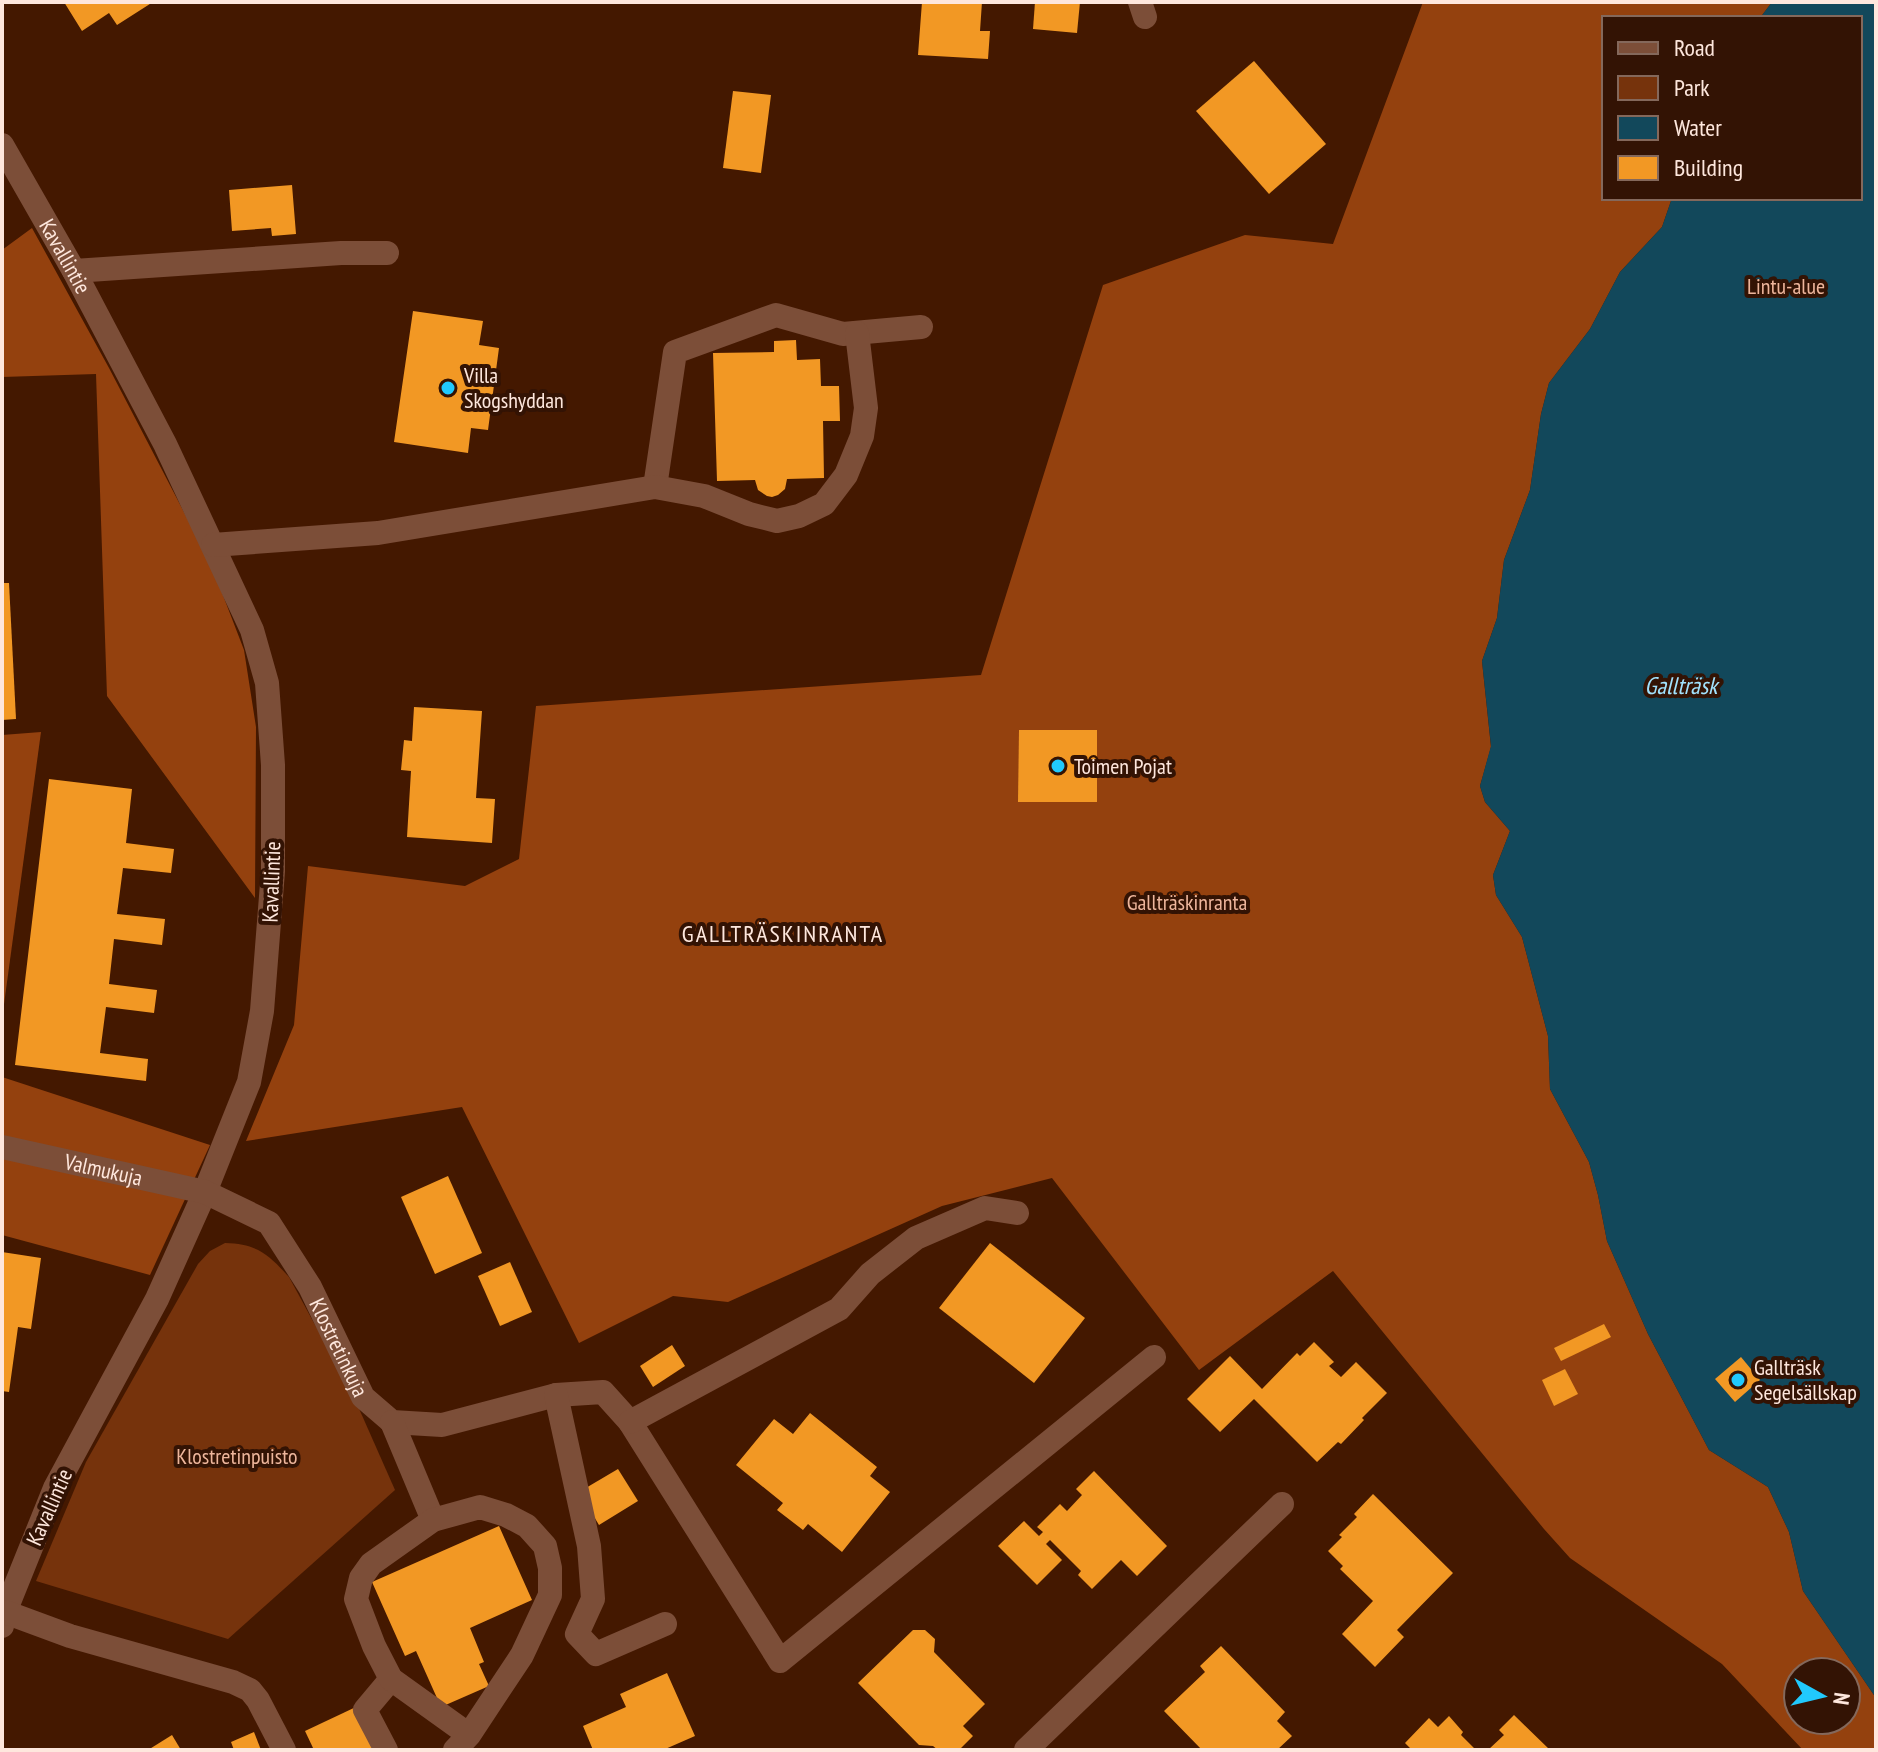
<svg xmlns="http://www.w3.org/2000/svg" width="1878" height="1752" viewBox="0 0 1878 1752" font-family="'PT Sans Narrow',sans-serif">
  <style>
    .green { fill: #76330c }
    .forest { fill: #94410e; fill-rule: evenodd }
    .water { fill: #12485b }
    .building { fill: #f29824 }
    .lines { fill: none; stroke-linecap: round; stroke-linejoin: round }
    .minor { stroke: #7c4e38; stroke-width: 24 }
    .poi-dot { fill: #21c9fd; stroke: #331304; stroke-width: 3 }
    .labels { text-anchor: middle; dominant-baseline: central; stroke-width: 8; stroke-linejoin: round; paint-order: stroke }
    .street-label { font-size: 22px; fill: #fee7dd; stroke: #331304 }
    .park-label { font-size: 22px; fill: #eeb69c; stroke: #331304 }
    .poi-label { font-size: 22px; fill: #fee7dd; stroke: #331304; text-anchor: start }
    .water-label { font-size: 24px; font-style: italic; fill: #a1e2fd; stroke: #331304 }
    .neighbourhood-label { font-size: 24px; letter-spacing: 2px; fill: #fee7dd; stroke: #331304 }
  </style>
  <rect width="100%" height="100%" fill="#441800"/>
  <path class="green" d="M225 1243C257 1244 268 1254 289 1277L353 1395 395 1490 228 1639 36 1581 86 1462 198 1264 210 1251Z"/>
  <g class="forest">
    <path d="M1423 2H1772L1760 18H1604V198H1672L1662 227 1620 272 1590 329 1549 383 1541 414 1530 490 1504 560 1497 618 1482 661 1491 747 1480 786 1485 802 1510 831 1493 875 1496 895 1522 937 1548 1036 1550 1089 1589 1162 1598 1195 1607 1241 1648 1334 1709 1450 1768 1487 1789 1532 1803 1591 1876 1698V1750H1803L1722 1664 1570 1558 1544 1529 1333 1271 1199 1370 1052 1178 942 1206 728 1302 673 1296 579 1343 462 1107 246 1141 294 1025 308 866 465 886 519 859 536 706 981 675 1103 285 1245 235 1333 244ZM1798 1672H1846V1720H1798Z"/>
    <path d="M32 228 109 368 211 564 244 650 256 727 255 898 107 696 96 374 2 377V250Z"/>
    <path d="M41 732 2 1019V735Z"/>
    <path d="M2 1077 210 1145 150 1275 2 1235Z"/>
  </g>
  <path class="water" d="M1772 2H1876V1698L1803 1591 1789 1532 1768 1487 1709 1450 1648 1334 1607 1241 1598 1195 1589 1162 1550 1089 1548 1036 1522 937 1496 895 1493 875 1510 831 1485 802 1480 786 1491 746 1482 661 1497 618 1504 560 1530 490 1541 414 1549 383 1590 329 1620 272 1662 227 1672 198H1860V18H1760Z"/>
  <g class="building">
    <path d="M64 2H153L117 25 109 13 82 31Z"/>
    <path d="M922 2H982L980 31H990L988 59 918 55Z"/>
    <path d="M1035 2H1080L1077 33 1033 29Z"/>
    <path d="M1254 61 1326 144 1269 194 1196 111Z"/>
    <path d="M733 91 771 95 761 173 723 168Z"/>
    <path d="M292 185 296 234 272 236 271 228 232 231 229 190Z"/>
    <path d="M413 311 483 321 479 345 499 348 488 430 471 428 468 453 394 442Z"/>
    <path d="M796 340 797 360 820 359 821 386H839L840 421H823L824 478 787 479 785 489 778 495 772 497 767 496 758 490 755 480 717 481 713 353 774 352V341Z"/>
    <path d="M2 583H9L16 719 2 720Z"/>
    <path d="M414 707 482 711 476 798 495 799 492 843 407 837 411 771 401 770 404 740 412 741Z"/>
    <path d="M1019 730H1097V802H1018Z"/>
    <path d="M49 779 132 789 126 843 174 849 171 873 123 868 117 914 165 919 162 945 114 939 109 984 157 990 154 1013 106 1007 100 1053 148 1059 146 1081 15 1065Z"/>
    <path d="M448 1176 482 1253 435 1274 401 1197Z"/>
    <path d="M990 1243 1085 1318 1034 1383 939 1308Z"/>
    <path d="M2 1252 41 1258 31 1329 18 1327 9 1392 2 1391Z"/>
    <path d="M510 1262 532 1312 500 1326 478 1276Z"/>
    <path d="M1604 1324 1611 1337 1561 1361 1554 1348Z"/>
    <path d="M1314 1342 1334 1362 1329 1366 1341 1377 1356 1362 1387 1393 1362 1418 1364 1420 1341 1444 1338 1442 1317 1462 1254 1399 1220 1432 1187 1399 1230 1356 1262 1389 1297 1353 1300 1356Z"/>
    <path d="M672 1345 685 1366 653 1387 640 1366Z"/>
    <path d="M1741 1357 1760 1380 1735 1402 1715 1379Z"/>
    <path d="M1565 1369 1578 1394 1554 1406 1542 1380Z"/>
    <path d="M810 1413 877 1467 870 1476 890 1492 842 1552 808 1524 803 1530 777 1510 783 1503 736 1465 774 1419 793 1434Z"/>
    <path d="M618 1469 638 1501 599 1525 579 1492Z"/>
    <path d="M1094 1471 1167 1546 1137 1576 1121 1560 1092 1589 1078 1575 1081 1571 1050 1540 1046 1544 1062 1560 1037 1585 998 1546 1024 1521 1039 1536 1043 1532 1037 1527 1060 1504 1067 1511 1082 1495 1076 1489Z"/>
    <path d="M1373 1494 1453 1573 1397 1630 1404 1637 1375 1667 1342 1634 1373 1601 1340 1569 1343 1566 1328 1551 1342 1537 1339 1535 1357 1517 1354 1514Z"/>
    <path d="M499 1526 532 1600 470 1628 484 1662 479 1664 489 1686 441 1707 416 1651 405 1656 372 1582Z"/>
    <path d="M913 1630H925L935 1639 934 1652 985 1704 963 1726 973 1736 959 1750H938L933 1746 919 1745 858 1683Z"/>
    <path d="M1221 1646 1285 1712 1277 1721 1292 1736 1277 1750H1202L1164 1711 1205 1672 1200 1666Z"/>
    <path d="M667 1673 695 1736 663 1750H593L583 1726 626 1707 620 1694Z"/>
    <path d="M358 1706 379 1750H314L305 1731Z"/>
    <path d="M1514 1715 1550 1750H1488L1504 1735 1499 1730Z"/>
    <path d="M1449 1716 1463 1732 1461 1735 1476 1750H1412L1405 1743 1429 1718 1438 1727Z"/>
    <path d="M254 1732 261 1750H234L231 1742Z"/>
    <path d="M172 1735 181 1750H148Z"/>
  </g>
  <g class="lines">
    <g class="minor">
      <path d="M1140 2 1145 17"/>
      <path id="s1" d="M2 145 74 271 165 444 252 630 267 683 273 765V871L262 1011 249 1082 205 1192 157 1299 55 1488 5 1612 2 1626"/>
      <path d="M74 271 341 253H387"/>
      <path d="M655 487 675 352 776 315 843 334 921 327"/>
      <path d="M213 545 378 533 655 487 704 496 749 514 777 521 799 516 824 504 846 475 862 436 866 408 857 333"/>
      <path id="s2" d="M2 1147 205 1192 269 1223 310 1287 363 1397 392 1422 442 1425 556 1395 603 1392 630 1422 780 1661 1154 1357"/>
      <path d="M556 1395 589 1546 593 1599 577 1634 596 1654 665 1624"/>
      <path d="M392 1422 433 1520"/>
      <path d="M630 1422 839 1309 870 1274 916 1238 985 1208 1017 1213"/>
      <path d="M5 1612 70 1636 233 1682 250 1690 258 1700 284 1750"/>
      <path d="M386 1750 365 1710 391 1679"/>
      <path d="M455 1750 469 1735 522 1655 550 1595V1568L545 1546 527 1526 506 1515 480 1507 433 1520 371 1564 361 1578 356 1599 374 1646 391 1679 469 1735"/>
      <path d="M1026 1750 1282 1504"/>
    </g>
  </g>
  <g class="poi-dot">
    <circle cx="448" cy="388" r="8"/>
    <circle cx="1058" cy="766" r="8"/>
    <circle cx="1738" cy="1380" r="8"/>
  </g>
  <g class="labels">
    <g class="street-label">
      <text stroke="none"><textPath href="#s1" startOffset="128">Kavallintie</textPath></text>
      <text transform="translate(271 882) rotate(-88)">Kavallintie</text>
      <text stroke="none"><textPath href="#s2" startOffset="104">Valmukuja</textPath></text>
      <text stroke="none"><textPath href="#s2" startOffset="422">Klostretinkuja</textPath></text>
      <text transform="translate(49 1507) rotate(-66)">Kavallintie</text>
    </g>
    <g class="park-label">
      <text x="1786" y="286">Lintu-alue</text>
      <text x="1187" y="902">Gallträskinranta</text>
      <text x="237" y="1456">Klostretinpuisto</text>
    </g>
    <g class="poi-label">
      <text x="464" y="375">Villa<tspan x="464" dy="25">Skogshyddan</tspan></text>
      <text x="1074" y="766">Toimen Pojat</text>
      <text x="1754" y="1367">Gallträsk<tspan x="1754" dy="25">Segelsällskap</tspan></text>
    </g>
    <g class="water-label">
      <text x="1681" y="685">Gallträsk</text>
    </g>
    <g class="neighbourhood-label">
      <text x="783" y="933">GALLTRÄSKINRANTA</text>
    </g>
  </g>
  <rect width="1878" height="1752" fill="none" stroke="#fee7dd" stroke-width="8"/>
  <rect x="1602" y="16" width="260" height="184" fill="#331304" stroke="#84685b" stroke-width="2"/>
  <rect x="1618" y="42" width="40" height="12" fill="#7c4e38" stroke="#84685b" stroke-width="2"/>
  <text x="1674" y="56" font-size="24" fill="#fee7dd">Road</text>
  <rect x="1618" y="76" width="40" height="24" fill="#76330c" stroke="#84685b" stroke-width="2"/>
  <text x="1674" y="96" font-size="24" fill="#fee7dd">Park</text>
  <rect x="1618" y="116" width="40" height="24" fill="#12485b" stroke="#84685b" stroke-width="2"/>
  <text x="1674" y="136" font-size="24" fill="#fee7dd">Water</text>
  <rect x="1618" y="156" width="40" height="24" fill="#f29824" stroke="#84685b" stroke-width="2"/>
  <text x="1674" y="176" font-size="24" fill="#fee7dd">Building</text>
  <g transform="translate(1822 1696) rotate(98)"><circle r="38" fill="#331304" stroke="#84685b" stroke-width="2"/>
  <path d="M0-6L14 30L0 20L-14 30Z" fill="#21c9fd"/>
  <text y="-12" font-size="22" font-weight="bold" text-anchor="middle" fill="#fee7dd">N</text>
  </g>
</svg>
